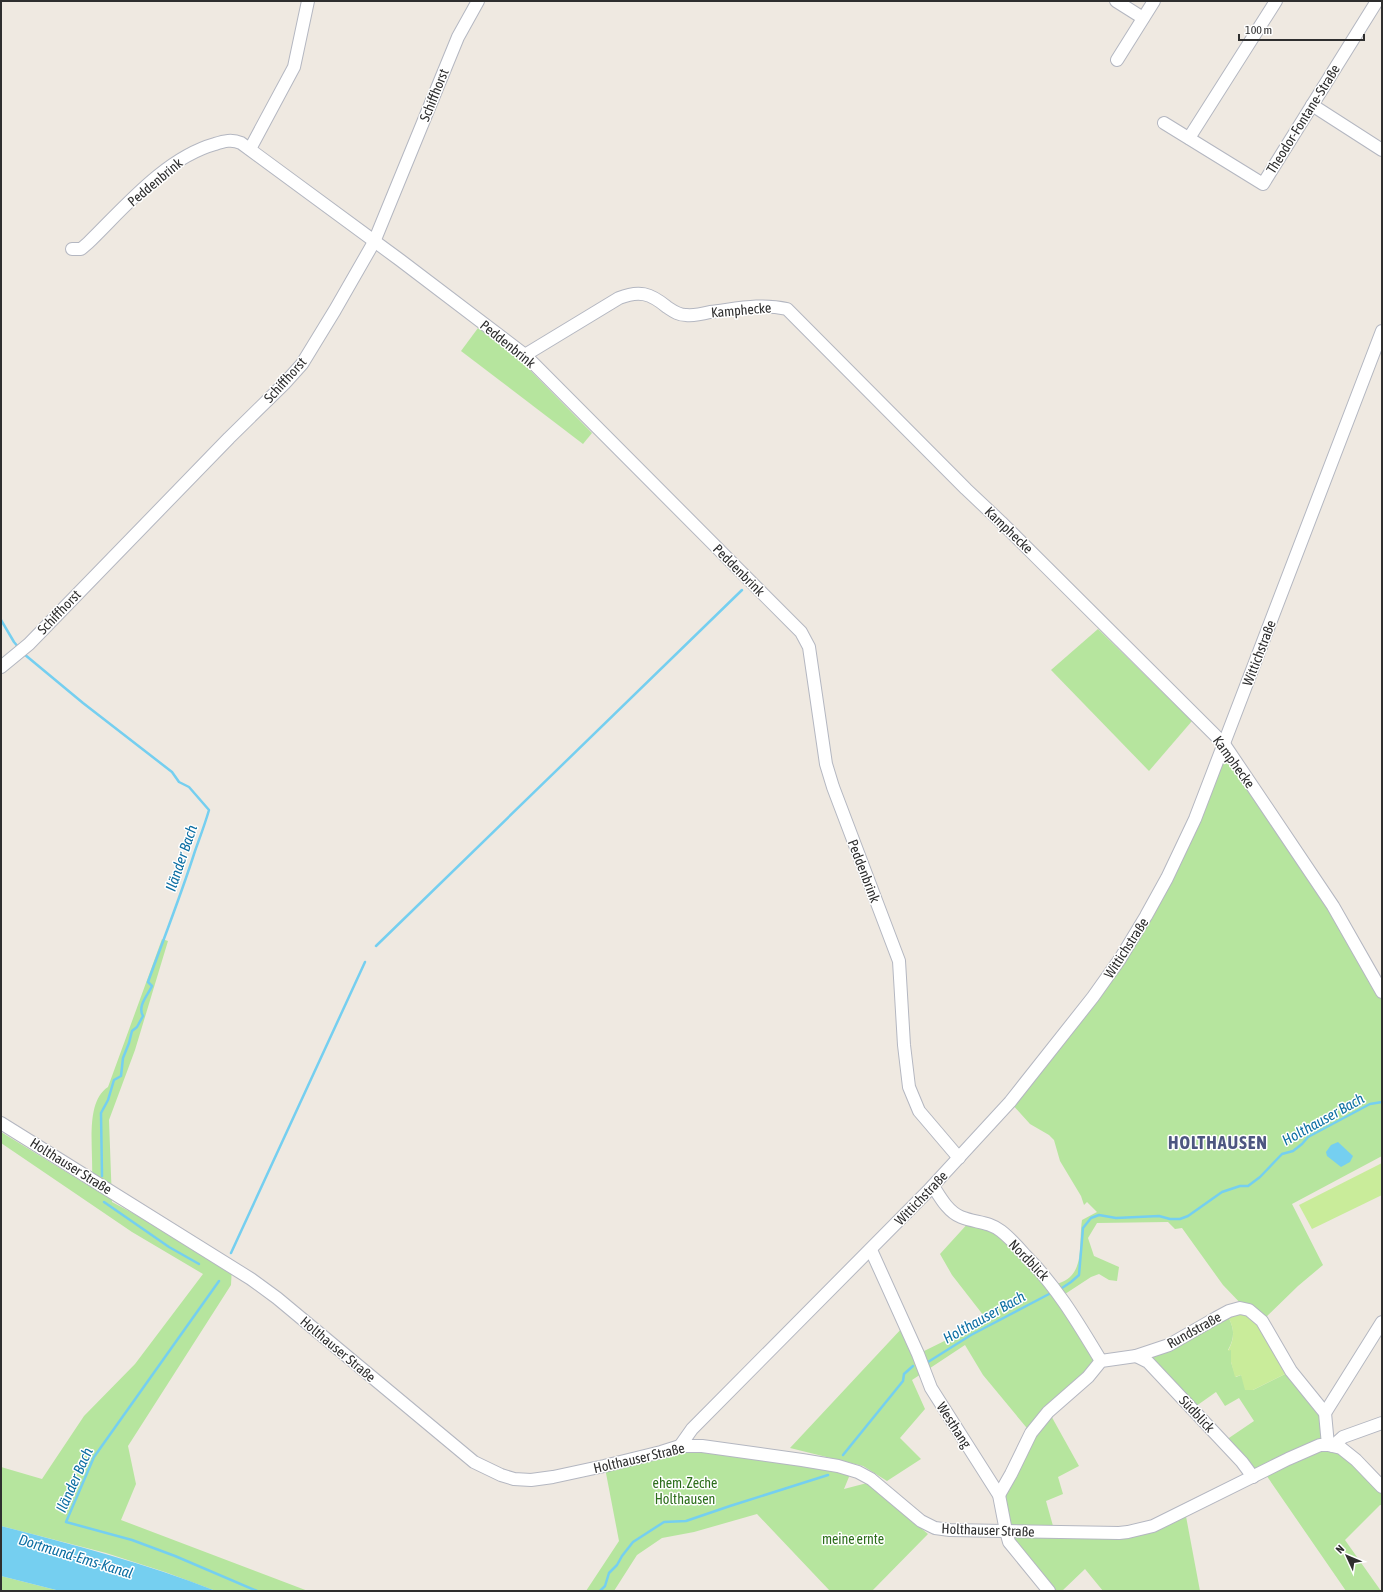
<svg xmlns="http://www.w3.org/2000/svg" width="1383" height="1592" viewBox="0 0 1383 1592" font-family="'Asap Condensed',sans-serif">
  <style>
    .green { fill: #b6e59e }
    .pitch { fill: #c9ec9a }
    .water { fill: #75cff0 }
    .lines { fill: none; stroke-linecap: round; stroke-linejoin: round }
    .stream { stroke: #75cff0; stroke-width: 2.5 }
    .minor-casing { stroke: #b4b7c1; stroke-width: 14 }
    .minor { stroke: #fff; stroke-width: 12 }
    .labels { text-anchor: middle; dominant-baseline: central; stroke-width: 3; stroke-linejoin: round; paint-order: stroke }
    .street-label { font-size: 14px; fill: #2e2e2e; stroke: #fff }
    .park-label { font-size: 14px; fill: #2c6e1b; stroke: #fff }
    .water-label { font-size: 15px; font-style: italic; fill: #0d6fa3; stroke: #fff }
    .district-label { font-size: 18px; font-weight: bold; letter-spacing: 1px; fill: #4d5680; stroke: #fff }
  </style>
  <rect width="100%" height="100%" fill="#efe9e1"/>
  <g class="green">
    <path d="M478 328 515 355 592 433 583 444 461 351Z"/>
    <path d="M1098 629 1192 721 1149 771 1051 670Z"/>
    <path d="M1224 744 1382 992V1156L1292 1204 1323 1265 1298 1286 1262 1321 1245 1308 1223 1285 1182 1228 1175 1229 1168 1222 1097 1223 1088 1238 1094 1256 1119 1267 1117 1281 1109 1280 1099 1274 1091 1277 1062 1296 1101 1361 1049 1412 1079 1466 1058 1477 1063 1494 1046 1501 1055 1533 1128 1532 1185 1511 1200 1591H1103L1085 1569 1062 1591H1052L1009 1542 999 1495 1031 1433 983 1375 965 1345 912 1380 925 1409 900 1438 921 1459 887 1481 863 1466 790 1448 903 1327 918 1354 987 1320 952 1275 940 1254 971 1220 984 1222 1053 1285C1087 1278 1078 1247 1082 1220L1097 1212 1087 1202 1084 1205 1081 1196 1060 1161 1054 1140 1049 1135 1030 1124 1010 1102 1146 916Z"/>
    <path d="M162 939 168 941 135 1050 109 1120 112 1202 232 1266 231 1285 128 1446 136 1484 121 1520 308 1591H216L165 1572 106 1553 1 1526V1467L42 1479 84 1416 135 1364 203 1274 132 1232 1 1143V1132L91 1187C96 1159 82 1104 108 1087Z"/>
    <path d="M1226 1313C1234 1326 1236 1336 1228 1350H1231V1362L1236 1377 1241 1375 1253 1390 1291 1371 1325 1413 1328 1444 1382 1487V1505H1380L1345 1540 1381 1591H1346L1264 1472 1253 1477 1223 1442 1254 1421 1239 1398 1225 1406 1216 1392 1192 1409 1148 1362 1152 1351Z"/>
    <path d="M681 1448 851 1472 844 1489 867 1483 928 1534 872 1591H830L757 1514 694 1532 662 1538 637 1555 614 1591H586L619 1541 605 1468Z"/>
    <path d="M1 1576 60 1591H1Z"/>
  </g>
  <g class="pitch">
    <path d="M1382 1163V1195L1312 1229 1299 1205Z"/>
    <path d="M1245 1308 1291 1371 1253 1390H1245L1241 1375 1235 1377 1231 1362V1350L1228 1351C1236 1336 1234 1327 1226 1313Z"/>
  </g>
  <g class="water">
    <path d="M1338 1142 1353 1156 1350 1162 1341 1167 1327 1156 1326 1152 1331 1145Z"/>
    <path d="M1 1526C74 1545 146 1563 216 1591H60L1 1576Z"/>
  </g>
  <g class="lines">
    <g class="stream">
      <path d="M1 620 14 642 19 648"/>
      <path d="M24 654 83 703 172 772 179 782 189 787 209 810C205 824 200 837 195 851 181 895 164 938 148 982L152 986C148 995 137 1006 143 1016L137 1027 132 1031 129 1043 123 1058 121 1076 114 1080 108 1100 101 1113 102 1176"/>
      <path d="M376 946 742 590"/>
      <path d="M104 1202 169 1247 199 1264"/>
      <path d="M231 1253 365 962"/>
      <path d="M219 1281 94 1457 66 1522 132 1540 175 1556 257 1591"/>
      <path d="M1062 1288 1071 1282 1079 1275 1083 1228 1091 1218 1099 1215 1116 1218 1159 1216 1170 1219H1180L1188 1216 1222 1192 1240 1186H1248L1260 1177 1282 1154 1293 1151 1302 1144 1308 1137 1370 1104 1382 1102"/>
      <path d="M928 1362 971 1335 1051 1293"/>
      <path d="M843 1455 903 1381 904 1374 913 1366"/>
      <path d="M600 1591 605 1586 609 1573 617 1565 622 1556 633 1542 664 1522 686 1521 730 1506 828 1475"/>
    </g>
    <g class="minor-casing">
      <g id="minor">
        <path d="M1116 1 1143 18"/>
        <path d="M1117 60 1154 1"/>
        <path d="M1312 105 1382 150"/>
        <path d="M1164 123 1263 184 1377 1"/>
        <path d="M1189 138 1276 1"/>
        <path d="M250 149 294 67 308 1"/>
        <path d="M72 249H81L88 243C124 208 165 158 215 144 224 141 232 139 241 143L400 260 525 355 794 625 801 632 809 647 826 764 833 787 899 961 904 1045 909 1087 919 1111 959 1158"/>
        <path d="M525 355 619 298C639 290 650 293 667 307 673 311 678 315 686 315 694 316 702 314 710 312 736 309 761 303 787 309L966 489 1001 522 1224 744 1333 906 1382 992"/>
        <path d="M1 667 29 644 229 438 284 384 302 364 335 310 374 242 458 37 478 1"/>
        <path d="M1 1123 251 1279 277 1298 474 1462 501 1475 514 1479 531 1480 553 1477 604 1466 661 1452 680 1446H702L802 1460 838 1466 858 1472 871 1479 921 1521 935 1528 950 1530 1119 1533 1128 1532 1153 1526 1288 1459 1320 1445H1328L1341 1448 1356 1460 1382 1487"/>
        <path d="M933 1186C940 1197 948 1212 961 1217 976 1223 988 1221 1001 1231 1010 1238 1018 1247 1025 1255 1057 1287 1078 1323 1101 1361"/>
        <path d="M871 1250 918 1354 931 1388 999 1495 1006 1531 1009 1542 1049 1591"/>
        <path d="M1136 1356 1148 1362 1242 1462 1253 1477"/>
        <path d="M1325 1413 1382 1322"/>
        <path d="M680 1446 692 1429 928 1191 1010 1102 1093 997 1120 959 1146 916 1167 878 1195 819 1382 331"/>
        <path d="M1333 1446 1343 1437 1382 1423"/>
        <path d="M999 1495 1011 1474 1031 1433 1048 1412 1088 1377 1101 1361 1136 1356 1169 1345 1216 1318 1229 1311 1240 1308 1249 1310 1262 1321 1291 1371 1325 1413 1328 1445"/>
      </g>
    </g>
    <use href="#minor" class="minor"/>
  </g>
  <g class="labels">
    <g class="street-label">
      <text transform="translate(434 95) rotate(-68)">Schiffhorst</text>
      <text transform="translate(1303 119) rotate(-58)">Theodor-Fontane-Straße</text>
      <text transform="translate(155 182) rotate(-40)">Peddenbrink</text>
      <text transform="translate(741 310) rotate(-5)">Kamphecke</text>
      <text transform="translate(508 344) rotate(39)">Peddenbrink</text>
      <text transform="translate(285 380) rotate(-48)">Schiffhorst</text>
      <text transform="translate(1009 530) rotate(44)">Kamphecke</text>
      <text transform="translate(739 570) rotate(45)">Peddenbrink</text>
      <text transform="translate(59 612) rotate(-46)">Schiffhorst</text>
      <text transform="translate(1259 653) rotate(-69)">Wittichstraße</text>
      <text transform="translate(1234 762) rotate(54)">Kamphecke</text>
      <text transform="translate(864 871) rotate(69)">Peddenbrink</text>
      <text transform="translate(1126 948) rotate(-57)">Wittichstraße</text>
      <text transform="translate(71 1166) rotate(32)">Holthauser Straße</text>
      <text transform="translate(921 1198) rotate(-46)">Wittichstraße</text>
      <text transform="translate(1029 1260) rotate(46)">Nordblick</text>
      <text transform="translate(1194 1330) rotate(-29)">Rundstraße</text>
      <text transform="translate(338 1349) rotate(40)">Holthauser Straße</text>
      <text transform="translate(1197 1414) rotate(47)">Südblick</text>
      <text transform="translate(954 1425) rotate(57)">Westhang</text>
      <text transform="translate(639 1458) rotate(-13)">Holthauser Straße</text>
      <text transform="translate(988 1530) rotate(2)">Holthauser Straße</text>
    </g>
    <g class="park-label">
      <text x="685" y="1483">ehem. Zeche<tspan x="685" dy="16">Holthausen</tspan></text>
      <text x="853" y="1539">meine ernte</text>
    </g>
    <g class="water-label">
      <text transform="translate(181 858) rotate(-71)">Iländer Bach</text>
      <text transform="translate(1323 1119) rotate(-29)">Holthauser Bach</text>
      <text transform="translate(984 1317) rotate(-29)">Holthauser Bach</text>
      <text transform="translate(74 1480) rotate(-66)">Iländer Bach</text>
      <text transform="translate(76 1556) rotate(17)">Dortmund-Ems-Kanal</text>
    </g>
    <g class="district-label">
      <text x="1218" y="1142">HOLTHAUSEN</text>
    </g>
  </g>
  <rect width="1383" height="1592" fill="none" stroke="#2e2e2e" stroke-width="4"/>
  <g transform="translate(1347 1556) rotate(314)" stroke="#ffffff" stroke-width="3" paint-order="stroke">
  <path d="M0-3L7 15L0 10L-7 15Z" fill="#2e2e2e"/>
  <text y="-6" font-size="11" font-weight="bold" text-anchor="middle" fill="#2e2e2e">N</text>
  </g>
  <path d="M1239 34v6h125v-6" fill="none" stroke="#2e2e2e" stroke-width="2"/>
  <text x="1245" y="34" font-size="12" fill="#2e2e2e" stroke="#ffffff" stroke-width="3" paint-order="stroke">100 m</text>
</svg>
